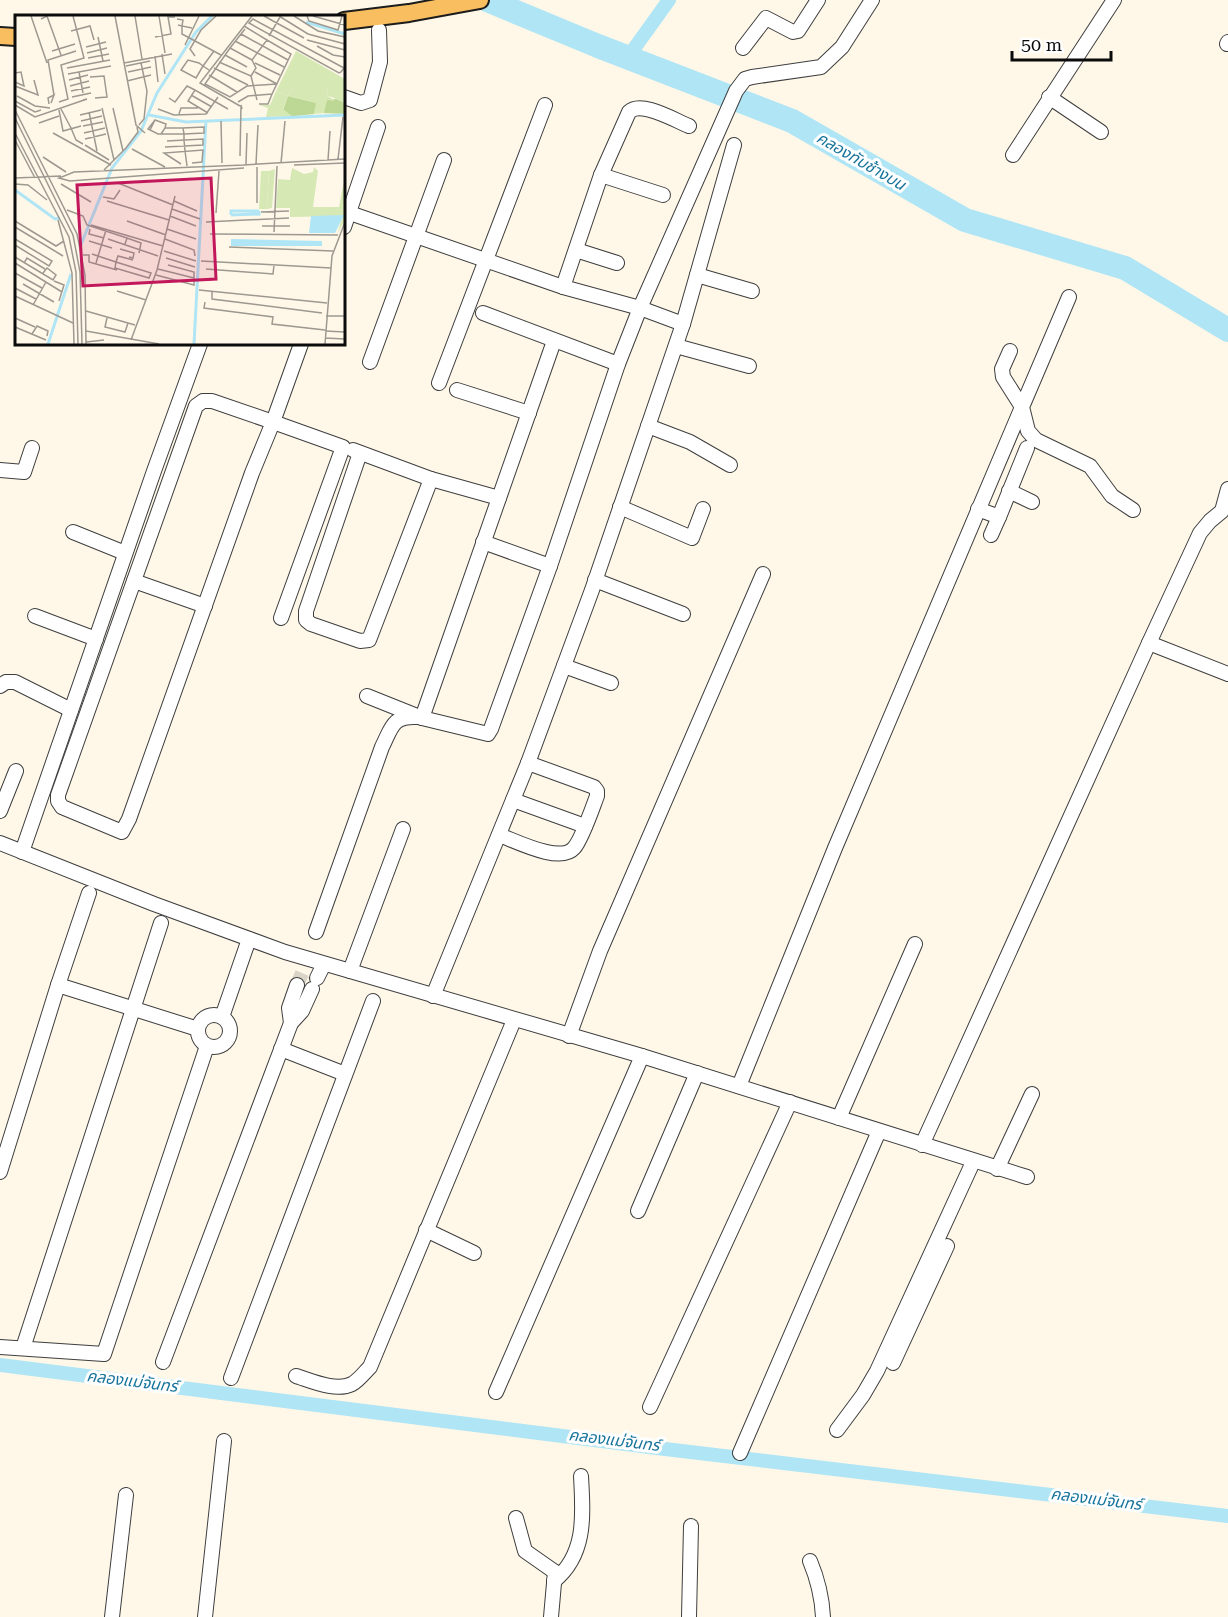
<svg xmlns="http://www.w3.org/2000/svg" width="1228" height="1617" viewBox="0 0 1228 1617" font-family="'Roboto Serif','Noto Sans Thai',serif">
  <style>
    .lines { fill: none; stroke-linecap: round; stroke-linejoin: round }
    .canal { stroke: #afe5f5; stroke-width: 14 }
    .river { stroke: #afe5f5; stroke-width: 24 }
    .minor-tunnel { stroke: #dad4c8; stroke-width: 14; stroke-dasharray: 14 7; stroke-linecap: butt }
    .minor-casing { stroke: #3e3e3e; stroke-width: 16 }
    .major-casing { stroke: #1c1c1c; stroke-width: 20 }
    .minor { stroke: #fff; stroke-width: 14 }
    .major { stroke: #f8be60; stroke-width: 16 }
    .labels { text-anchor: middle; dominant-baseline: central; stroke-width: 6; stroke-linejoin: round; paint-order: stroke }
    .water-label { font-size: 16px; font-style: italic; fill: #16739b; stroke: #fff }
    .inset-river { fill: none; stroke: #afe5f5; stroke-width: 3 }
    .inset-road { fill: none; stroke: #9d9990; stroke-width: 1.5 }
    .view { fill: #c2185b; fill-opacity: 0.15; stroke: #c2185b; stroke-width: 3 }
    .inset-edge { fill: none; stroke: #0b0b0b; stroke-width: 3 }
  </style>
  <rect width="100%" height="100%" fill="#fff8e9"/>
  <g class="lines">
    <g class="canal">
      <path d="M628 57 669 0"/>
      <path d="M0 1365 665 1449 1228 1516"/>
    </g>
    <path class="river" d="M487 0 598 46 792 121 965 220 1125 268 1228 330"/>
    <path class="minor-tunnel" d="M297 985 302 973"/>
    <g class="minor-casing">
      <g id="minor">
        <path d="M1227 44 1228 42"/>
        <path d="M743 48 766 18 793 32 798 31 818 0"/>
        <path d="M344 97 361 103 370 100 380 62 379 30"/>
        <path d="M1049 97 1101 132"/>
        <path d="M1013 155 1114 0"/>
        <path d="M601 175 663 195"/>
        <path d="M344 211 563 287 640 308 683 324"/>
        <path d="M344 227 378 127"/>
        <path d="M576 250 617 263"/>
        <path d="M697 275 752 291"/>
        <path d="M563 287 601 175 629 112C641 100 674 120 689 126"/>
        <path d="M1069 297 1022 407 1028 431 1036 440 1090 466 1112 496 1133 510"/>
        <path d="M483 313 618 364"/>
        <path d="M676 346 749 366"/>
        <path d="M370 362 444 160"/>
        <path d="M439 383 545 105"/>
        <path d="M457 390 529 413"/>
        <path d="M203 401H212L273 422 252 473 129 819 122 832 62 807 58 801V795L196 406Z"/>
        <path d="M648 426 690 442 730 465"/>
        <path d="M353 450 431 479 499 498"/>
        <path d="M360 453 306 611V620L311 624 360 641 369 640 431 479"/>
        <path d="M0 470 24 472 32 448"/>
        <path d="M1009 491 1032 502"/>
        <path d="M620 507 692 538 703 509"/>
        <path d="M978 509 999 517 991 535"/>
        <path d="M999 517 1027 448"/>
        <path d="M73 532 125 553"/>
        <path d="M483 542 550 566 618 364 640 308 736 91 745 79 752 77 821 67 842 47 872 0"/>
        <path d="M595 580 683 614"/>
        <path d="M134 581 205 606"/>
        <path d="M35 616 96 639"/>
        <path d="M281 618 343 447 273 422 301 344"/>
        <path d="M1149 643 1228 674"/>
        <path d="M564 666 611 683"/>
        <path d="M0 686 6 682H15L71 710"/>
        <path d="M367 696 422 718 488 734 491 729 550 566"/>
        <path d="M422 718 554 341"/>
        <path d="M513 800 585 826"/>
        <path d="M0 811 16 771"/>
        <path d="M499 835C516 841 560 864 574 848 582 839 592 809 597 796V791L594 787 528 763"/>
        <path d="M0 843 154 904 285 952 642 1056 1027 1177"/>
        <path d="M22 852 154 471 200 344"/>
        <path d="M316 932 382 747C392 727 392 716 417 717"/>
        <path d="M350 971 403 829"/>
        <path d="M317 978 324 964"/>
        <path d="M58 985 198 1029"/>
        <path d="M297 985 289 1008 291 1023 302 1011 312 989"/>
        <path d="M433 996 528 763 592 590 683 324 734 145"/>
        <circle cx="214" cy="1031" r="16"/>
        <path d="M222 1017 249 939"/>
        <path d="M569 1036 600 951 763 574"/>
        <path d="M281 1049 345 1074"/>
        <path d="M739 1086 835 848 1022 407 1003 377 1002 369 1010 351"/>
        <path d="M839 1118 915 944"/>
        <path d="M922 1145 1149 643 1200 533 1210 521 1222 511 1228 489"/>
        <path d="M997 1169 1032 1094"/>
        <path d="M0 1172 58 985 89 893"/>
        <path d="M638 1211 697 1073"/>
        <path d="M426 1230 474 1253"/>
        <path d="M0 1347 104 1354 207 1046"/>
        <path d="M23 1348 161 923"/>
        <path d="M163 1362 291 1023"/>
        <path d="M893 1363 947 1246"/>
        <path d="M296 1376C312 1381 336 1392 352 1384 359 1380 364 1373 370 1367L514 1020"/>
        <path d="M231 1378 373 1001"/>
        <path d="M496 1392 642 1056"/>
        <path d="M650 1407 790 1102"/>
        <path d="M837 1430 863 1395 877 1371 973 1162"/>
        <path d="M740 1453 879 1131"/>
        <path d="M516 1518 525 1551 555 1572"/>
        <path d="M810 1561C818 1580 822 1597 823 1617"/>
        <path d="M554 1581C587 1554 583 1514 581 1476"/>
        <path d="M112 1617 126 1495"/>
        <path d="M205 1617 224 1441"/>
        <path d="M551 1617 555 1572"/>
        <path d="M689 1617 691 1526"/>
      </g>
    </g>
    <g class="major-casing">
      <g id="major">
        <path d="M344 21 409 13 480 0"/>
        <path d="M0 36 16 37"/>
      </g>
    </g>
    <use href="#minor" class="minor"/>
    <use href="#major" class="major"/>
  </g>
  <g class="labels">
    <g class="water-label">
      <text transform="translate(861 161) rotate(30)">คลองทับช้างบน</text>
      <text transform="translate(132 1381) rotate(7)">คลองแม่จันทร์</text>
      <text transform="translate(614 1440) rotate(7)">คลองแม่จันทร์</text>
      <text transform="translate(1096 1499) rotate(7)">คลองแม่จันทร์</text>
    </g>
  </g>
  <g transform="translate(15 15)">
    <rect width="330" height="330" fill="#fff8e9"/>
    <path d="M281 36 330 64V88L312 80 313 75 286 58 273 81 261 76ZM260 154 257 193 252 194 254 156Z" fill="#d6e8b4"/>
    <path d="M273 81 302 88 299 99 271 102 276 101 268 95ZM321 84 330 88V99L307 98 312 85Z" fill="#bcd894"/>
    <path d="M286 57 313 75 312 80 320 86 312 85 309 98 299 99 301 88 273 81 268 94 277 101 251 102 253 93 244 90H255L261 76 273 81ZM299 152 303 156 298 192H324L330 161V205L322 219 328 201 275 202V193H261L263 164 275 165 277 153 289 159 298 157ZM246 156H254L252 194H244Z" fill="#d6e8b4"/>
    <path d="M329 200 320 218H294L296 201ZM216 224 307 226V231H216Z" fill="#afe5f5"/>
    <path class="inset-river" d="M291 7 330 19M134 100 171 107 330 100M0 175 40 204 45 203M216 200 244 199V196M216 200V196H244M65 232 97 153 126 116 142 78 181 17 197 1M33 329 56 259M179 329 191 105"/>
    <path class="inset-road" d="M16 1 32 48M100 1 121 110 130 118M120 1 127 44M144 1 150 38M249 1 289 23M264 1 293 19 330 29M279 1 303 16 330 22M292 1 294 6 323 15 327 1M298 1 330 10M26 4 32 1 46 40M162 4 168 5 167 11 177 13M163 10 167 11V19L206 40M229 11 252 25 237 45 241 53 236 61M230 14 215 33 237 45M56 16 75 11 79 25M226 19 273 45M254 21 265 2M83 22 88 46M140 22 156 19 153 2H160M292 25 330 35M220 26 269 52M170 30 184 1M302 31 318 40 330 42M71 32 91 27M215 33 190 69 215 82 232 71 262 69M37 36 60 29M72 38 92 33M147 39 150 59M210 40 232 52M140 41 143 67M180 41 175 34 186 15 201 1M73 43 94 39M204 47 236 61 242 85M109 48 157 39M240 48 265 60M111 51 135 46M52 53 95 45M199 53 233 70M329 53 238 4 234 8 324 58 326 57 329 53 330 51M194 55 188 51 184 48 173 45 166 55 181 63 188 51 199 36M64 57 68 78M113 57 136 52M240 57 262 69M0 58 6 57 9 71 0 67M53 59 96 51M194 60 222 77M75 62 89 61 92 82 80 83M54 65 73 60M112 66 136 60M0 71 23 80 19 65M55 71 74 66M56 76 75 72M39 80 33 45 61 36M176 80 197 92M2 81 20 91 35 93M57 82 76 78M154 83 160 87 172 71 180 75M0 86 20 97 26 95M44 87 53 84 46 50 69 43 58 1M223 87 233 81 257 79 276 39 252 25M34 89 33 83 39 80 36 88M244 89H253L257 79M0 90 20 102 72 84 68 85M225 91 185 68 237 1M87 93 99 145M98 93 108 136M46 94 56 113M143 94 159 100 191 99 203 82M0 95 62 219 70 260 71 329M44 95 48 116 66 111M74 97 82 136M193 98 173 86 180 75 213 94M164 99 166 93H183M65 100 86 95M0 103 58 220 65 257 67 329M140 105 133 114 143 119H169L189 118V112L168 113 169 119V125L170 136 172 151M66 106 87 101M206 106 207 148M24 108 44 101M124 110 129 104 132 76 126 48M68 111 88 107M56 113 61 125 68 129M135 115 140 105 151 109 150 113M0 118 54 222 61 257 63 329M38 118 96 150M69 118 90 113M146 119 150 113H168M70 124 91 119M0 125 20 163M70 130 94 145M150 132 188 130V124L152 126M117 134 150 152M225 141 226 90 227 94M28 142 51 157M323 144 328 102M313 145 315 116M266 148 270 106M166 149 149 138 188 135 187 147 177 148M231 149 232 118M241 149 243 110M228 150 330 144M279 150 330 148M242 152V188M229 153 55 166 44 163 59 157 229 150M89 155 111 133 123 117 122 112M0 163 46 161M103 168 158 190M0 169 13 170 32 185M46 169 76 187M88 182 99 184 105 175M92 186 154 205M159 186 182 196M157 194 185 204M52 195 68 201 72 210 112 223 110 229M246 197 274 196M201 198 204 156M155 201 181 211M43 205 57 258 59 329M0 206 41 231 49 226M112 206 151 220M191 207 274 203M76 210 148 231M247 211H275M0 212 48 241M75 214 74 219 89 223M152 214 181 224M259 217 262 151M195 219 323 220M112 223 126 228 124 238M0 224 37 246 34 251 0 230M93 224 143 241M150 224 179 235 180 241M74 226 97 233M214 232 318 236M105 234 119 238 118 243 114 242M149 236 181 246M77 239 101 247 103 241 118 245M68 240H74V247L102 255M0 242 38 265 41 260 32 253 28 258M151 243 180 252M186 246 316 253M101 247 136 258 134 263 100 253ZM0 248 47 277M9 248 12 243 30 254M81 248 91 215M143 254 179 263M191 254 258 259 259 250M0 258 27 273M141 260 179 270V257L153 250M39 266 49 270 44 286M8 269 39 287M0 273 21 284M184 275 312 288M102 276 131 285M197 277V284L307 298M0 281 58 308M190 287 189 293 258 302 257 309 310 315M18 290 31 267M71 296 120 310M311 301H330M0 303 20 312M92 303 90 312 110 317 113 308M0 312 31 325M71 316 144 329M310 316 330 317M17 319 22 311 33 316 32 321M310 323 330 324M116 325 142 255 160 181M71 327 89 325M310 329 317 241 330 207"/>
    <path class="view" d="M196 163 201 264 68 271 62 170Z"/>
    <rect width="330" height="330" class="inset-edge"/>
  </g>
  <path d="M1012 51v9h99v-9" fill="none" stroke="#0b0b0b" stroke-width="3"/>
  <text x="1021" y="51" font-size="18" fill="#0b0b0b" stroke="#ffffff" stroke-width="4.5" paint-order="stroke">50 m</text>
</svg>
